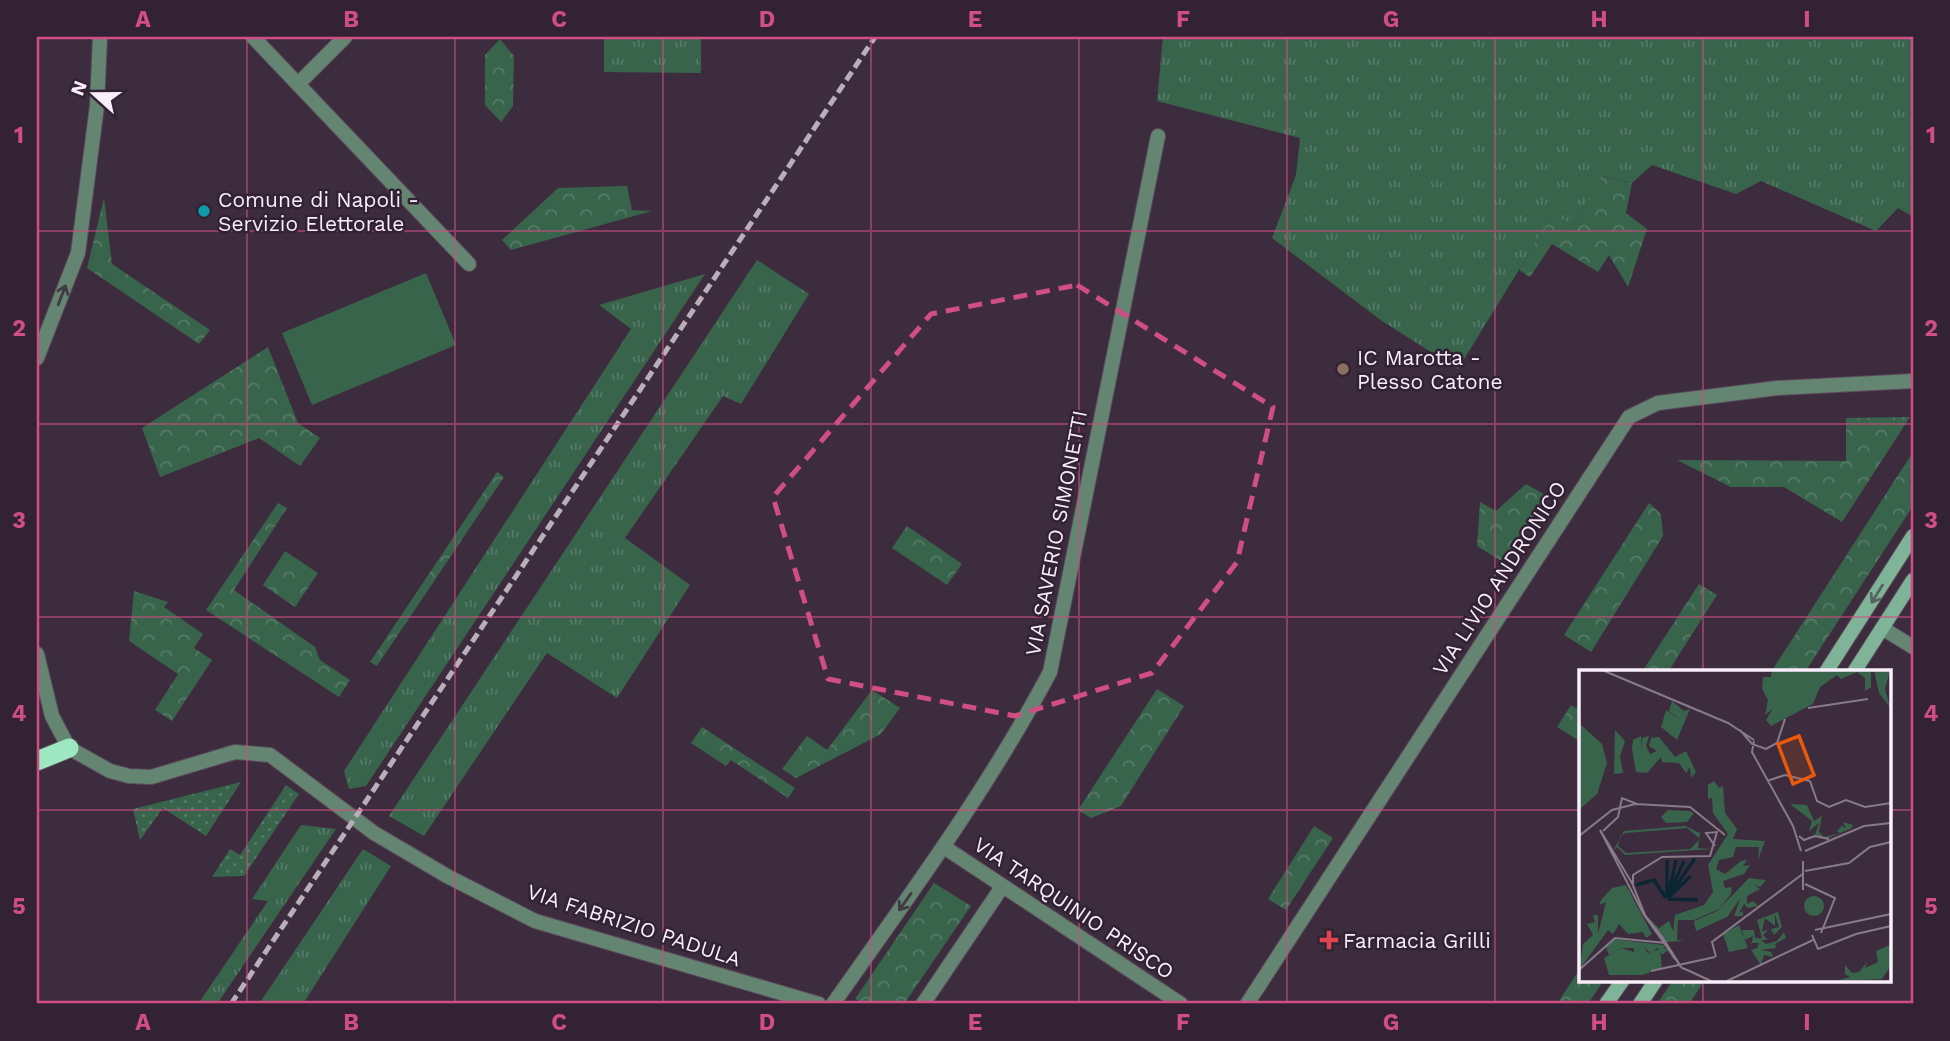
<svg xmlns="http://www.w3.org/2000/svg" width="1950" height="1041" viewBox="0 0 1950 1041" font-family="'Work Sans',sans-serif">
  <style>
    .grass { fill: url(#grass-tufts) }
    .park { fill: url(#park-crowns) }
    .garden { fill: url(#garden-dots) }
    .pitch { fill: #38644c }
    .lines { fill: none; stroke-linecap: round; stroke-linejoin: round }
    .minor-casing { stroke: #5b4b5b; stroke-width: 16 }
    .secondary-casing { stroke: #5b4b5b; stroke-width: 16 }
    .trunk-casing { stroke: #5b4b5b; stroke-width: 21 }
    .minor { stroke: #658573; stroke-width: 14 }
    .secondary { stroke: #80b498; stroke-width: 14 }
    .trunk { stroke: #9de8c0; stroke-width: 19 }
    .rail { stroke: #bbaebb; stroke-width: 5; stroke-dasharray: 10 5; stroke-linecap: butt }
    .oneway { stroke: #3f3b43 }
    .oneway2 { stroke: #556460 }
    .marked { fill: none; stroke: #d04e83; stroke-width: 5; stroke-dasharray: 14 9; stroke-linejoin: round }
    .grid { fill: none; stroke: #d04e83; stroke-width: 2; stroke-opacity: 0.55 }
    .culture-dot { fill: #0f9aa8; stroke: #322233; stroke-width: 2.5 }
    .education-dot { fill: #8d6e63; stroke: #322233; stroke-width: 2.5 }
    .health-dot { fill: #e0444e; stroke: #322233; stroke-width: 2.5 }
    .labels { text-anchor: middle; dominant-baseline: central; stroke-width: 5; stroke-linejoin: round; paint-order: stroke }
    .poi-label { font-size: 21px; fill: #f9eefa; stroke: #322233; text-anchor: start }
    .street-label { font-size: 21px; fill: #f9eefa; stroke: #322233 }
    .inset-river { fill: none; stroke: #0b2633; stroke-width: 3.5 }
    .inset-road { fill: none; stroke: #887a89; stroke-width: 2 }
    .view { fill: #e8590c; fill-opacity: 0.15; stroke: #e8590c; stroke-width: 3.5 }
    .inset-edge { fill: none; stroke: #f9eefa; stroke-width: 3.5 }
    .neatline { fill: none; stroke: #d04e83; stroke-width: 2.5 }
    .grid-label { font-size: 23px; text-anchor: middle; font-weight: bold; fill: #d04e83 }
  </style>
  <defs>
    <pattern id="grass-tufts" width="24" height="20" patternUnits="userSpaceOnUse" patternTransform="scale(1.75)"><rect width="24" height="20" fill="#38644c"/><path d="M3 7l-1-3M5 7V3M7 7l1-3M15 17l-1-3M17 17v-4M19 17l1-3" fill="none" stroke="#567a67"/></pattern>
    <pattern id="park-crowns" width="20" height="18" patternUnits="userSpaceOnUse" patternTransform="scale(1.75)"><rect width="20" height="18" fill="#38644c"/><path d="M2 6a3 3 0 1 1 6 0M12 15a3 3 0 1 1 6 0" fill="none" stroke="#567a67"/></pattern>
    <pattern id="garden-dots" width="8" height="8" patternUnits="userSpaceOnUse" patternTransform="scale(1.75)"><rect width="8" height="8" fill="#38644c"/><path d="M2 2h.1M6 6h.1" fill="none" stroke="#567a67" stroke-width="1.8" stroke-linecap="round"/></pattern>
  </defs>
  <rect width="100%" height="100%" fill="#3d2c3d"/>
  <g class="grass">
    <path d="M604 37H701V73L604 72Z"/>
    <path d="M1163 37H1913V217L1898 208 1876 231 1761 181 1736 194 1652 165 1632 183 1603 176 1574 225 1552 216 1458 369 1382 321 1272 238 1296 175 1300 138 1157 101Z"/>
    <path d="M757 260 809 294 741 404 723 396 625 538 690 585 617 698 547 653 424 836 389 816Z"/>
    <path d="M705 274 366 786 349 789 344 771 631 329 599 305Z"/>
    <path d="M301 825 336 829 217 1004H198L268 901 252 899Z"/>
    <path d="M363 849 391 866 303 1004H259Z"/>
  </g>
  <g class="park">
    <path d="M500 39 514 56 513 106 501 122 485 105V55Z"/>
    <path d="M1602 176 1632 183 1626 213 1647 229 1628 287 1609 255 1598 272 1552 244 1530 277 1519 270 1552 215 1574 225Z"/>
    <path d="M627 186 632 210 652 211 511 250 502 240 558 188Z"/>
    <path d="M104 198 112 264 210 330 199 344 87 268Z"/>
    <path d="M268 347 298 423 320 438 300 466 259 438 160 477 142 428Z"/>
    <path d="M1910 417 1842 522 1784 487H1731L1677 460 1846 461V418Z"/>
    <path d="M1913 452V506L1805 672H1771Z"/>
    <path d="M497 472 504 477 377 666 370 662Z"/>
    <path d="M1526 484 1549 497 1506 564 1477 546 1480 502 1496 511Z"/>
    <path d="M278 503 287 508 234 590 315 647 320 660 350 680 339 697 206 610Z"/>
    <path d="M1649 503 1661 514 1663 536 1591 652 1564 635Z"/>
    <path d="M907 526 962 564 947 585 892 548Z"/>
    <path d="M285 551 318 573 295 607 263 585Z"/>
    <path d="M1699 584 1717 595 1668 672H1642Z"/>
    <path d="M134 591 168 602 164 607 203 634 194 648 212 660 172 721 155 710 178 674 129 641Z"/>
    <path d="M1157 689 1184 706 1121 806 1091 818 1078 810Z"/>
    <path d="M872 690 900 708 881 734 796 778 782 769 807 736 827 750Z"/>
    <path d="M1571 705 1581 711V742L1557 727Z"/>
    <path d="M702 727 795 788 788 798 731 760 726 766 691 743Z"/>
    <path d="M1314 826 1333 838 1286 910 1268 899Z"/>
    <path d="M934 883 971 906 904 1004H866L855 999Z"/>
    <path d="M1581 967V980H1604L1588 1004H1557Z"/>
    <path d="M1673 980H1705L1689 1004H1657Z"/>
  </g>
  <g class="garden">
    <path d="M241 782 206 836 163 808 140 840 133 809Z"/>
    <path d="M286 785 299 794 244 876 212 877 230 849 240 855Z"/>
  </g>
  <path class="pitch" d="M426 273 456 345 312 405 282 333Z"/>
  <g class="lines">
    <g class="minor-casing">
      <g id="minor">
        <path d="M253 37 469 264"/>
        <path d="M298 84 345 37"/>
        <path d="M37 358 78 253 97 106 100 37"/>
        <path d="M1882 628 1913 647"/>
        <path d="M37 654 52 716 69 748 110 771 129 776 151 777 235 752 270 755 374 833 447 876 535 921 819 1004"/>
        <path d="M944 847 1181 1004"/>
        <path d="M833 1004C909 896 988 789 1050 672L1158 136"/>
        <path d="M923 1004 1002 887"/>
        <path d="M1247 1004 1629 417 1658 403 1777 388 1913 381"/>
      </g>
    </g>
    <g class="secondary-casing">
      <g id="secondary">
        <path d="M1826 672 1913 536"/>
        <path d="M1854 672 1913 580"/>
        <path d="M1606 1004 1623 980"/>
        <path d="M1640 1004 1656 980"/>
      </g>
    </g>
    <g class="trunk-casing">
      <path id="trunk" d="M37 761 69 748"/>
    </g>
    <use href="#minor" class="minor"/>
    <use href="#secondary" class="secondary"/>
    <use href="#trunk" class="trunk"/>
    <path class="rail" d="M231 1004 875 37"/>
  </g>
  <defs><path id="oneway-shaft" d="M-6 0H5M1.5-3L5.5 0L1.5 3" fill="none" stroke-width="1.6" stroke-linecap="round" stroke-linejoin="round" transform="scale(1.75)"/></defs>
  <g class="oneway">
    <use href="#oneway-shaft" transform="translate(62 295) rotate(-69)"/>
    <use href="#oneway-shaft" transform="translate(905 902) rotate(125)"/>
  </g>
  <use class="oneway2" href="#oneway-shaft" transform="translate(1877 594) rotate(122)"/>
  <path class="marked" d="M1077 285 1273 407 1237 562 1152 673 1015 716 828 679 773 497 931 314Z"/>
  <path class="grid" d="M247 37V1004M455 37V1004M663 37V1004M871 37V1004M1079 37V1004M1287 37V1004M1495 37V1004M1703 37V672M37 231H1913M37 424H1913M37 617H1913M37 810H1581M1889 810H1913M1703 980V1004"/>
  <circle class="culture-dot" cx="204" cy="211" r="7"/>
  <circle class="education-dot" cx="1343" cy="369" r="7"/>
  <path class="health-dot" d="M1325.5 929.5h7v7h7v7h-7v7h-7v-7h-7v-7h7z"/>
  <g class="labels">
    <g class="poi-label">
      <text x="218" y="199">Comune di Napoli -<tspan x="218" dy="24">Servizio Elettorale</tspan></text>
      <text x="1357" y="357">IC Marotta -<tspan x="1357" dy="24">Plesso Catone</tspan></text>
      <text x="1343" y="940">Farmacia Grilli</text>
    </g>
    <g class="street-label">
      <text transform="translate(1056 533) rotate(-79)">VIA SAVERIO SIMONETTI</text>
      <text transform="translate(1499 578) rotate(-57)">VIA LIVIO ANDRONICO</text>
      <text transform="translate(1074 908) rotate(34)">VIA TARQUINIO PRISCO</text>
      <text transform="translate(634 925) rotate(18)">VIA FABRIZIO PADULA</text>
    </g>
  </g>
  <g transform="translate(1579 670)">
    <rect width="312" height="312" fill="#3d2c3d"/>
    <path d="M193 0H292V17L286 21V8L278 2 262 9 258 5 241 17 234 34 192 56 187 50 194 39 186 45 189 30 183 19 184 7H192ZM93 31 105 41 111 39 98 70 82 57 87 40 102 50 90 41ZM36 60 46 71 41 86 44 103 35 104ZM62 66 63 83V68L70 66 67 76 71 84 78 81 70 76 72 68 80 67 96 87 107 81 117 102 112 108 111 97 107 103 100 93 83 92 82 87 68 103 57 102 53 79 54 70ZM211 134 228 135 235 151 243 146 240 162 245 167 261 163 258 161 263 156 267 158 264 152 274 155 273 158 247 169 236 165 240 153 230 161 233 151ZM170 208 187 210 181 217 174 214 181 219 168 226V234L174 231 179 236 169 238 165 234 160 243 164 241V246H155L161 229 148 247 117 261 115 251 138 241ZM199 242 203 257 195 265 192 259 200 257 196 244V256L186 248 183 261 189 260 184 265 189 270H182L187 274 198 271 205 262 207 268 196 274 197 278 182 280 192 282 194 287 185 285 182 295 172 280 186 275 178 278 180 273H173L171 280 174 266 166 270 163 260H175L176 268H181L175 270 183 268 178 250ZM311 275V297L303 309 257 311 271 307 266 304V295L273 303 280 302 288 292 286 298 299 292 297 281Z" fill="#38644c"/>
    <path d="M0 53 23 74 28 93 18 124 0 140ZM135 111 140 118 144 116 146 143 158 159 154 169 186 171 179 190 180 177H157L154 187 140 190 137 199 146 204 162 191 168 190 164 196 171 195 165 204 144 211 146 218 153 217 152 224 140 239 115 250H99L98 270 105 271 88 272 66 245 80 258 90 251 94 261 96 245 125 235 134 222 129 195 149 164 134 143 133 128 129 129V115ZM47 215 73 264 67 268 64 262 49 264 40 254 34 264 29 260 0 300 4 274 14 265 8 254 16 252 14 245H19V238V264L27 232 20 235 22 230 33 218ZM34 269 85 275 86 279H89L99 294 95 289 86 291 94 289 89 280 83 285 79 278 71 283 65 276 55 282V278H42L30 285 27 277Z" fill="#38644c"/>
    <path d="M295 0H311L306 19 311 37 300 23ZM160 255 169 278 150 282 144 264ZM65 276 69 283 81 279 83 298 63 305H30L25 288 42 278 55 282Z" fill="#38644c"/>
    <path d="M89 140 110 141 115 143 108 152 87 153 82 147ZM106 156 121 163 119 178 132 179 46 185 38 177 34 181 45 161ZM108 158 121 169 111 179 47 183 39 176 41 166 47 163ZM225 236a10 10 0 1 1 20 0a10 10 0 1 1-20 0Z" fill="#38644c" fill-rule="evenodd"/>
    <path class="inset-river" d="M57 215 75 210 87 228M90 222 97 190M90 224 105 191M88 226V190M91 226 112 206M89 228 116 188M89 229 119 230"/>
    <path class="inset-road" d="M23 0 149 53 175 70M229 38 289 29M161 60 173 74 187 79 198 73 206 49M175 71 173 82 214 156 222 181M188 111 206 105 231 111M231 111 238 131 250 137 267 130 286 137 312 133M24 161 39 147 43 128 58 134M0 166 33 140 56 134 111 137 146 165M220 166 225 170 236 166 250 169M136 176 127 163 139 162M226 181 285 156 312 153M224 191V220M226 201 270 193 291 177 312 172M54 214V205L83 187 131 186 138 162M226 214 256 228 242 263M236 260 312 244M233 265 239 279 277 264 312 256M137 287 133 272 225 203M101 295 84 268 66 245 53 213 21 160 65 245 100 294 101 296 103 298 106 299 132 311M0 300 36 268 87 273M72 301 136 287M148 311 234 270"/>
    <path class="view" d="M220 66 235 105 214 114 199 74Z"/>
    <rect width="312" height="312" class="inset-edge"/>
  </g>
  <rect width="1950" height="1041" fill="none" stroke="#322233" stroke-width="77"/>
  <g transform="translate(94 94) rotate(291)" stroke="#322233" stroke-width="5" paint-order="stroke">
  <path d="M0-5L12 26L0 18L-12 26Z" fill="#f9eefa"/>
  <text y="-10" font-size="19" font-weight="bold" text-anchor="middle" fill="#f9eefa">N</text>
  </g>
  <rect x="38" y="38" width="1874" height="964" class="neatline"/>
  <g class="grid-label">
    <text x="143" y="27">A</text>
    <text x="351" y="27">B</text>
    <text x="559" y="27">C</text>
    <text x="767" y="27">D</text>
    <text x="975" y="27">E</text>
    <text x="1183" y="27">F</text>
    <text x="1391" y="27">G</text>
    <text x="1599" y="27">H</text>
    <text x="1807" y="27">I</text>
    <text x="19" y="143">1</text>
    <text x="1931" y="143">1</text>
    <text x="19" y="336">2</text>
    <text x="1931" y="336">2</text>
    <text x="19" y="528">3</text>
    <text x="1931" y="528">3</text>
    <text x="19" y="721">4</text>
    <text x="1931" y="721">4</text>
    <text x="19" y="914">5</text>
    <text x="1931" y="914">5</text>
    <text x="143" y="1030">A</text>
    <text x="351" y="1030">B</text>
    <text x="559" y="1030">C</text>
    <text x="767" y="1030">D</text>
    <text x="975" y="1030">E</text>
    <text x="1183" y="1030">F</text>
    <text x="1391" y="1030">G</text>
    <text x="1599" y="1030">H</text>
    <text x="1807" y="1030">I</text>
  </g>
</svg>
